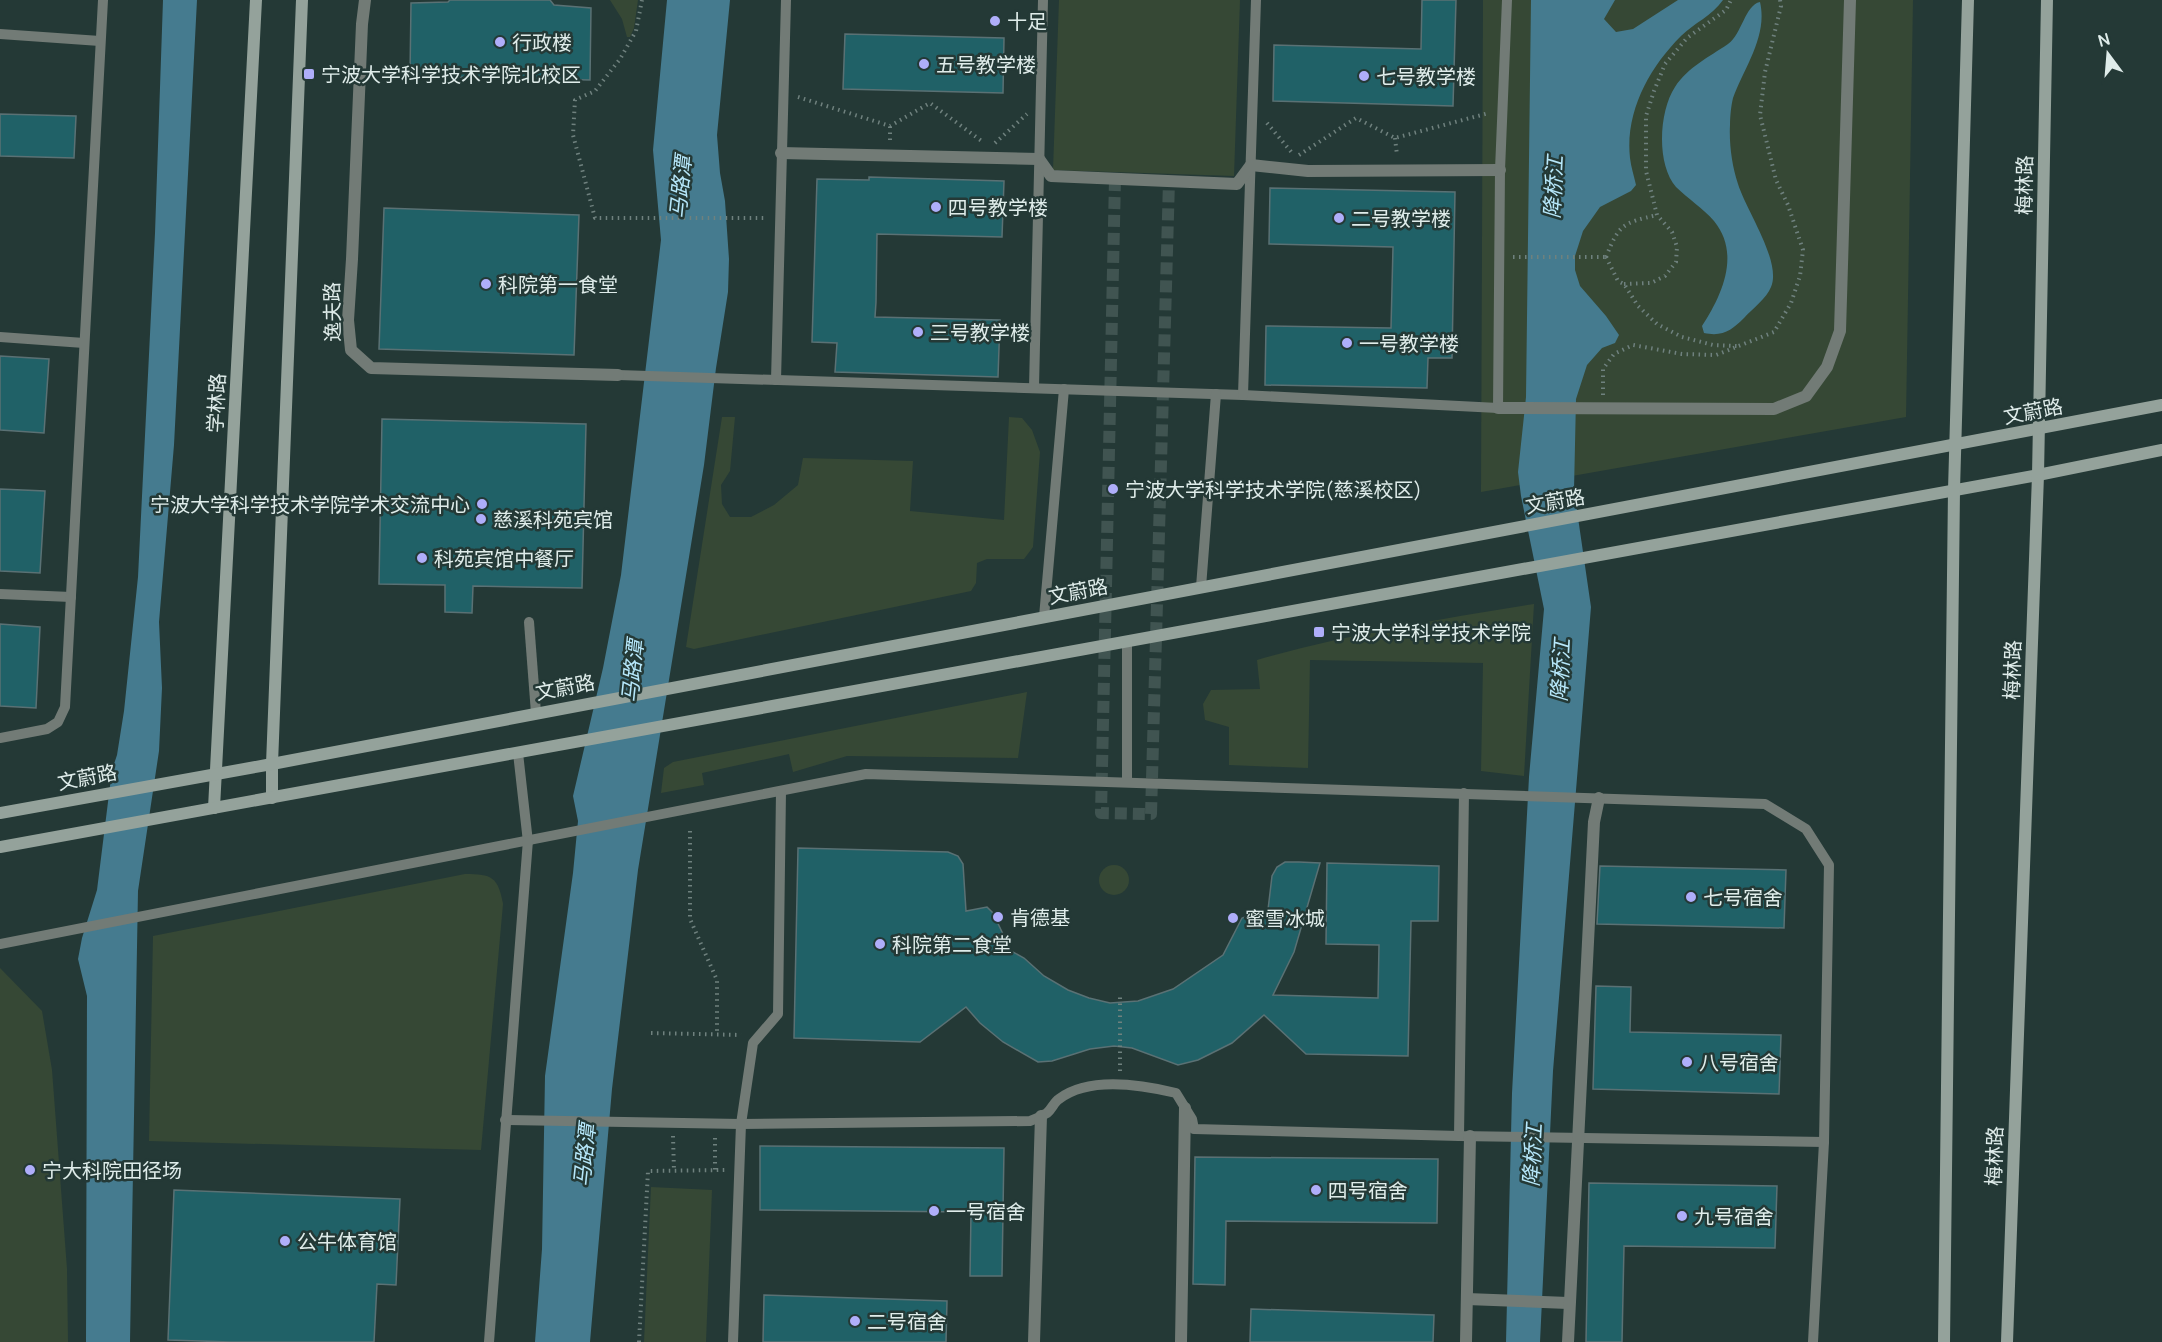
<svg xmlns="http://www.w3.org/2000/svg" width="2162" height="1342" viewBox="0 0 2162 1342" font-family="Manrope,'Noto Sans SC',sans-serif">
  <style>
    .green { fill: #364835 }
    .water { fill: #457b8f }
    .building { fill: #206167; stroke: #5a7174; stroke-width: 1.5 }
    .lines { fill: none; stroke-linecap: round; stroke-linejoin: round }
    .pedestrian-tunnel { stroke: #405451; stroke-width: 12; stroke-dasharray: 12 6; stroke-linecap: butt }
    .path { stroke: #6f817e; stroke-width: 4; stroke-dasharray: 1.5 4.5; stroke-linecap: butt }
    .service { stroke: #727b76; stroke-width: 10 }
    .pedestrian { stroke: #727b76; stroke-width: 12 }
    .minor { stroke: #727b76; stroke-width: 12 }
    .secondary { stroke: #94a29b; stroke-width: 12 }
    .poi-dot { fill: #afaefa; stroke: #243936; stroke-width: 2 }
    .labels { text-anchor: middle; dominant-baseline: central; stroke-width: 5; stroke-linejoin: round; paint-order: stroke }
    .poi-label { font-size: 20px; fill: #dfecea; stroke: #243936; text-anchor: start }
    .street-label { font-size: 20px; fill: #dfecea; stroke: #243936 }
    .water-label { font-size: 21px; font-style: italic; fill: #b7e8fb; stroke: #243936 }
  </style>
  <rect width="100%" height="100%" fill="#243936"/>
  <g class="green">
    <path d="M610 0H638L634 28 630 37H627L622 19Z"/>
    <path d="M1059 0H1240L1234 176 1053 170Z"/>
    <path d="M1483 0H1913L1906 417 1481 492Z"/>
    <path d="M722 417H735L730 471 721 485 722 504 730 517H751L774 505 798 485 803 458 913 461 910 511 1004 520 1009 417 1022 418 1032 430 1040 452 1033 547 1024 559H987L977 563 976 583 971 591 694 649 686 647Z"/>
    <path d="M1534 604 1524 776 1481 771 1483 663 1310 660 1308 768 1229 765V727L1205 720 1203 704 1211 690 1260 689 1257 660C1348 634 1441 619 1534 604Z"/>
    <path d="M1027 692 1018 758 847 756 793 772 789 754 702 773 704 785 661 793 664 768 673 762Z"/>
    <circle cx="1114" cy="880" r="15"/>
    <path d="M465 874C492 874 498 877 503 904L481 1150 149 1141 153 936Z"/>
    <path d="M0 968 42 1011 52 1070 67 1269 68 1342H0Z"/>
    <path d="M651 1187 712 1190 706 1342H644Z"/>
  </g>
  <g class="water">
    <path d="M163 0H197L174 445 159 622 162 688 159 751 138 891 130 1342H86L87 996 78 959 82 938 97 890 112 770 117 755 124 711 138 577 155 233Z"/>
    <path d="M667 0H730L717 135 720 173 725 201 729 259 728 292 716 368 704 465 638 870 612 1089 590 1342H535L542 1249 545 1076 573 873 578 821 573 796 603 668 621 575 661 240 653 150Z"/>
    <path d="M1531 0H1615L1604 19 1616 32 1633 29 1678 0H1723C1712 16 1694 23 1681 36 1649 68 1625 112 1630 158 1631 167 1634 176 1636 185L1631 191 1600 207 1583 231 1575 256V270L1580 286 1606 316 1619 335 1615 343 1602 348 1587 365 1576 399 1574 490 1591 607 1553 1071 1540 1342H1506L1512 1093 1529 777 1544 609 1521 496 1518 472 1526 397Z"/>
    <path d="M1760 2C1768 36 1744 68 1733 98 1731 106 1730 117 1730 125 1729 144 1732 166 1738 184 1746 210 1782 262 1771 287 1767 298 1752 309 1744 318 1732 330 1723 337 1704 333L1702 326C1722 295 1741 254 1714 221 1703 208 1688 199 1676 187 1656 164 1659 111 1675 87 1688 67 1709 57 1728 44 1742 34 1745 5 1760 2Z"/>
  </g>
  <g class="building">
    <path d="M450 0H550L554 5 591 8 590 80 410 76 411 3 448 2Z"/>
    <path d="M1422 0H1456L1453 106 1273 101 1274 45 1421 49Z"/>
    <path d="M845 34 1004 38 1003 93 843 89Z"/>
    <path d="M0 114 76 116 74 158 0 156Z"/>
    <path d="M869 177 1004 181 1002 237 877 234 876 302 875 317 1000 320 998 377 835 372 837 343 812 342 817 179 869 180Z"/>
    <path d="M1270 188 1455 192 1452 358H1428L1427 388 1265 385 1266 326 1391 328 1393 247 1269 244Z"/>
    <path d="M384 208 579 215 574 355 379 349Z"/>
    <path d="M0 356 49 359 44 433 0 430Z"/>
    <path d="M382 419 586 424 582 588 473 586 472 613 445 612V585L379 584Z"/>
    <path d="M0 489 45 491 40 573 0 571Z"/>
    <path d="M0 624 40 627 36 708 0 706Z"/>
    <path d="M798 848 948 852 958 856 963 864 966 911 987 907 993 913 1011 951 1024 958 1044 976 1068 990 1089 998 1110 1003 1138 1001 1173 989 1223 955 1242 918 1248 916 1267 918 1272 876 1277 867 1285 862H1299L1320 863 1294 952 1273 995 1378 998 1379 945 1326 944 1327 863 1439 866 1438 921H1411L1408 1056 1306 1054 1264 1015 1232 1043 1198 1060 1178 1065 1132 1048 1114 1046 1090 1049 1052 1061 1038 1062 1003 1042 980 1023 966 1007 920 1042 794 1038Z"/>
    <path d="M1600 866 1786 870 1784 928 1597 924Z"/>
    <path d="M1596 986 1631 987 1630 1032 1781 1035 1779 1094 1593 1089Z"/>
    <path d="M760 1146 1004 1148 1002 1276H970L971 1212 760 1210Z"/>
    <path d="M1195 1157 1438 1159 1437 1223 1226 1221 1225 1285 1193 1284Z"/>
    <path d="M1589 1183 1777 1186 1775 1248 1624 1246 1622 1342H1586Z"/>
    <path d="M174 1190 400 1199 396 1285 377 1284 374 1342H231L168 1340Z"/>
    <path d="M764 1295 947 1301 946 1342H763Z"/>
    <path d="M1251 1309 1434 1315 1433 1342H1250Z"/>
  </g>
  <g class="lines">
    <path class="pedestrian-tunnel" d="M1115 179 1101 813 1151 814 1169 181"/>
    <g class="path">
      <path d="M642 0 636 31 620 59 595 91 575 100 573 135 595 218H767"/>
      <path d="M798 97 890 126 930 103 983 142"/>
      <path d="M1267 123 1293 154"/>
      <path d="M1395 138 1397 155"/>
      <path d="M890 140V126"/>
      <path d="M995 143 1027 114"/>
      <path d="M1299 155 1356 118 1395 138 1489 113"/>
      <path d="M1513 257H1606"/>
      <path d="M1606 257 1618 281 1624 284 1638 306 1657 324 1682 337 1713 345 1737 346"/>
      <path d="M1606 257C1619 224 1623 223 1657 215"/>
      <path d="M1624 284 1651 283 1665 276 1676 262 1677 247 1672 232 1657 215 1646 171V116L1654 91 1665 64 1687 38 1726 10 1731 0"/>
      <path d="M1603 395V369L1614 354 1633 345 1682 354 1716 355 1774 332 1791 303 1800 276 1803 250 1788 205 1776 180 1760 115 1765 72 1781 6 1780 0"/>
      <path d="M690 831V919L717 980V1034"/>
      <path d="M651 1033 741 1035"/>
      <path d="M1120 1071V997"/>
      <path d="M673 1136 674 1171"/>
      <path d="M715 1138V1170"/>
      <path d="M639 1342 648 1171 725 1170"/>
    </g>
    <g class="service">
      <path d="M0 34 100 41"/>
      <path d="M0 337 84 343"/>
      <path d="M618 375 1243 395 1498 408 1500 170 1507 0"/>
      <path d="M776 380 786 0"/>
      <path d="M1034 388 1043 0"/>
      <path d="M1243 395 1256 0"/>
      <path d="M1201 587 1216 394"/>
      <path d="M0 594 71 597"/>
      <path d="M1044 617 1064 389"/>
      <path d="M529 622 536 713"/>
      <path d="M1127 642V782"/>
      <path d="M0 738 47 729 58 722 65 707 103 0"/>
      <path d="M518 753 528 842"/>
      <path d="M1464 793 1459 1136 1824 1142"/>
      <path d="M0 944 866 774 1765 804 1806 829 1829 865 1824 1142 1813 1342"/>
      <path d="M505 1120 741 1124 1030 1121C1036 1119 1042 1116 1047 1113 1052 1109 1054 1102 1059 1099 1089 1076 1143 1085 1176 1093L1192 1119 1194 1129 1459 1136"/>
      <path d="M489 1342 528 840"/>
      <path d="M733 1342 741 1124 753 1043 778 1014 781 791"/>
    </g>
    <g class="pedestrian">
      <path d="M781 153 1039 159 1051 176 1237 184 1251 165 1308 171 1500 170"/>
      <path d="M1467 1299 1568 1303"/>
      <path d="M1034 1342 1041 1116"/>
      <path d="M1181 1342 1185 1108"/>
      <path d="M1466 1342 1470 1136"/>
      <path d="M1568 1342 1594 822 1599 798"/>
    </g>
    <g class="minor">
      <path d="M365 0 362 24 352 259 348 320 351 350 371 368 618 375"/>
      <path d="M1498 408 1774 409 1806 396 1827 367 1840 331 1850 0"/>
    </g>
    <g class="secondary">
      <path d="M272 798V764L302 0"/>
      <path d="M214 808 256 0"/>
      <path d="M0 813 272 764 2162 405"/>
      <path d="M0 847 2038 475 2162 450"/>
      <path d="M1944 1342 1954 490 1968 0"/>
      <path d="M2007 1342 2038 475 2047 0"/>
    </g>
  </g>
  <g class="poi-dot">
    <circle cx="995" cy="21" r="6"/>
    <circle cx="500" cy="42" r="6"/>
    <circle cx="924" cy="64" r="6"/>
    <rect x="303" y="68" width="12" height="12" rx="3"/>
    <circle cx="1364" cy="76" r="6"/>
    <circle cx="936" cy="207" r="6"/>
    <circle cx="1339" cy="218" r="6"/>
    <circle cx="486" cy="284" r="6"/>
    <circle cx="918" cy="332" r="6"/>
    <circle cx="1347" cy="343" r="6"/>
    <circle cx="1113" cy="489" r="6"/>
    <circle cx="482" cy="504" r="6"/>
    <circle cx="481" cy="519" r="6"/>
    <circle cx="422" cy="558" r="6"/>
    <rect x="1313" y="626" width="12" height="12" rx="3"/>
    <circle cx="1691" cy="897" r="6"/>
    <circle cx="998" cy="917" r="6"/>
    <circle cx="1233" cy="918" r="6"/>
    <circle cx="880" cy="944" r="6"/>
    <circle cx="1687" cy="1062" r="6"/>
    <circle cx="30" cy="1170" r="6"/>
    <circle cx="1316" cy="1190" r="6"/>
    <circle cx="934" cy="1211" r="6"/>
    <circle cx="1682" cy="1216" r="6"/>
    <circle cx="285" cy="1241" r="6"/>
    <circle cx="855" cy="1321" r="6"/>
  </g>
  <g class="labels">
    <g class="poi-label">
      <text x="1007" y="21">十足</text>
      <text x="512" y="42">行政楼</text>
      <text x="936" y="64">五号教学楼</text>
      <text x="321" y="74">宁波大学科学技术学院北校区</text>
      <text x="1376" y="76">七号教学楼</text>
      <text x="948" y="207">四号教学楼</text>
      <text x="1351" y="218">二号教学楼</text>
      <text x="498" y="284">科院第一食堂</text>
      <text x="930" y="332">三号教学楼</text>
      <text x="1359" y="343">一号教学楼</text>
      <text x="1125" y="489">宁波大学科学技术学院(慈溪校区)</text>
      <text x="470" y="504" text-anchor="end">宁波大学科学技术学院学术交流中心</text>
      <text x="493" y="519">慈溪科苑宾馆</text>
      <text x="434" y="558">科苑宾馆中餐厅</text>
      <text x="1331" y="632">宁波大学科学技术学院</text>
      <text x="1703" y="897">七号宿舍</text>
      <text x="1010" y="917">肯德基</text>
      <text x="1245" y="918">蜜雪冰城</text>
      <text x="892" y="944">科院第二食堂</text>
      <text x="1699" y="1062">八号宿舍</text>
      <text x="42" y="1170">宁大科院田径场</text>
      <text x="1328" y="1190">四号宿舍</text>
      <text x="946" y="1211">一号宿舍</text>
      <text x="1694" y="1216">九号宿舍</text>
      <text x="297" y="1241">公牛体育馆</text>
      <text x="867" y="1321">二号宿舍</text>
    </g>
    <g class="street-label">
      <text transform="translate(2024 185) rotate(-89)">梅林路</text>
      <text transform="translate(332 312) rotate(-91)">逸夫路</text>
      <text transform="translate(216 403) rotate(-87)">学林路</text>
      <text transform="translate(2033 411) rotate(-11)">文蔚路</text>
      <text transform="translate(1555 501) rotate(-10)">文蔚路</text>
      <text transform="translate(1078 591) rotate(-11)">文蔚路</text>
      <text transform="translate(2012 670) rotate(-88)">梅林路</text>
      <text transform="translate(565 687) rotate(-11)">文蔚路</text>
      <text transform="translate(87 777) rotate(-11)">文蔚路</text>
      <text transform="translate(1994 1156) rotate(-88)">梅林路</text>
    </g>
    <g class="water-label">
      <text transform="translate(680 187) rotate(-84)">马路潭</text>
      <text transform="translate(1553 187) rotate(-87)">降桥江</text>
      <text transform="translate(1560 670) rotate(-87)">降桥江</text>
      <text transform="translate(632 671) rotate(-84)">马路潭</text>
      <text transform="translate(584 1155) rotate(-84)">马路潭</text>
      <text transform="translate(1532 1155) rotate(-87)">降桥江</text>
    </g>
  </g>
  <g transform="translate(2108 54) rotate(344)" stroke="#243936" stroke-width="4.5" paint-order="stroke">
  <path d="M0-4.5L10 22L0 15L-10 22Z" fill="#dfecea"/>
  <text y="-9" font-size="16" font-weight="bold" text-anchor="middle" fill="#dfecea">N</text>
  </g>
</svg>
